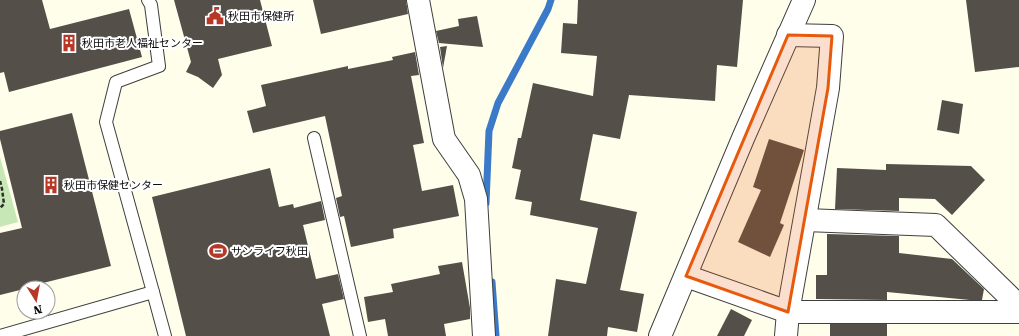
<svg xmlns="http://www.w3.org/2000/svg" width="1019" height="336" viewBox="0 0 1019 336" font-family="'Roboto Serif','Noto Sans JP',serif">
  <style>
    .green { fill: #c8e7b6 }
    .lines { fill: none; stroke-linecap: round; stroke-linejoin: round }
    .stream { stroke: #3b7ac9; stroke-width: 7 }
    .building { fill: #544f49 }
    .lane-casing { stroke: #3f3f3f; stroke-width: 14 }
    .street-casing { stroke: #3f3f3f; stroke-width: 24 }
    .path { stroke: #2e2e2e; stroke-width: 2.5; stroke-dasharray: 4 2; stroke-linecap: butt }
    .lane { stroke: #fff; stroke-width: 12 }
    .street { stroke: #fff; stroke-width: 22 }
    .marked { fill: #e8590c; fill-opacity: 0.2; stroke: #e8590c; stroke-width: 3; stroke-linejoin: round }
    .labels { text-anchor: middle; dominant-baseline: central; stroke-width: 4; stroke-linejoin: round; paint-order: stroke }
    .poi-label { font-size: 11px; fill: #0c0c0c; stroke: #fff; text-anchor: start }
  </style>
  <rect width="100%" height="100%" fill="#fffeeb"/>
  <path class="green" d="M0 157 18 222 0 227Z"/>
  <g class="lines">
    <g class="stream">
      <path d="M486 203 489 131 498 103 548 9 551 0"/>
      <path d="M492 282 496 336"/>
    </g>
  </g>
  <g class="building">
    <path d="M0 0H42L50 29 129 9 142 57 9 92 4 72 0 73Z"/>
    <path d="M174 0H260L272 46 218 59 222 75 213 88 198 77 186 72 191 62Z"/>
    <path d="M313 0H406L408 14 321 34Z"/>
    <path d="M578 0H743L737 67 717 65 715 101 629 95 620 139 593 134 580 200 637 212 620 290 644 294 637 332 608 327 607 336H548L556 279 586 284 598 228 530 215 532 202 515 199 521 170 512 168 518 138H521L533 83 593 96 597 56 561 53 563 23 577 24Z"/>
    <path d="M966 0H1019V67L975 72Z"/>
    <path d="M477 16 483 47 439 43 436 31 459 26 458 19Z"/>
    <path d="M447 46 443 68 440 47Z"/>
    <path d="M415 52 419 75 411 76 424 143 413 145 422 191 453 185 459 216 393 229 394 238 351 247 344 216 340 217 336 198 342 196 325 116 253 133 247 111 266 106 261 85 348 66V69L393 60 392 57Z"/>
    <path d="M942 100 963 104 959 134 937 130Z"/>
    <path d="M72 113 111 266 27 287V288H24V289L0 295V233L22 228 0 139V131Z"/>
    <path d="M769 139 804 150 780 223 784 225 770 257 738 242 761 190 753 187Z"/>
    <path d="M886 164 971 166 985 180 952 215 935 199 899 198V211L835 209 837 168 886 170Z"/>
    <path d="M270 168 279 207 293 204 294 208 321 201 325 220 303 225 316 279 338 274 344 299 322 304 330 336H186L152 197Z"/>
    <path d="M827 234 899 236V253L952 259 984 289 982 300H970L887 292V300L816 299V275H827Z"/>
    <path d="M462 262 470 308V319L444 324 446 336H388L385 319 368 322 364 297 393 292 391 284 440 274 438 266Z"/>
    <path d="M731 309 752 320 744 336H717Z"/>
    <rect x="830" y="324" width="57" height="12"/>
  </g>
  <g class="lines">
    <g class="lane-casing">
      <g id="lane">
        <path d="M148 0 151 5 159 66 116 82 106 122 153 292"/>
        <path d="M314 138 360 336"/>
        <path d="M0 336 153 292 165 336"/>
      </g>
    </g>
    <g class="street-casing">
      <g id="street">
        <path d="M418 0 444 139 469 175 476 199 484 336"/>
        <path d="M805 220 936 225 1019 306"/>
        <path d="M686 276 788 312H1019"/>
        <path d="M660 336 744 136 804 0"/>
        <path d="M786 336 788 312 828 88 832 36 788 35"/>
      </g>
    </g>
    <path class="path" d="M0 181 2 189 4 204 0 208"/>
    <use href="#lane" class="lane"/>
    <use href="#street" class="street"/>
  </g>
  <path class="marked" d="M788 35 832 36 828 88 788 312 686 276Z"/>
  <defs>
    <g id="civic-bare" transform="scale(1.38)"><path d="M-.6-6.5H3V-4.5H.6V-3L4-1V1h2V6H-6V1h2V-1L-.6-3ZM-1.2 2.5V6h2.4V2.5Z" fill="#b83828" stroke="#fff" stroke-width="2.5" paint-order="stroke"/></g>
    <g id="building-bare" transform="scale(1.38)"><path d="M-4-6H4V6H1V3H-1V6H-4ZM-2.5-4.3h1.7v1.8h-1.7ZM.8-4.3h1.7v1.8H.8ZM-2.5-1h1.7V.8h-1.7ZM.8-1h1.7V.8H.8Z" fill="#b83828" stroke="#fff" stroke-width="2.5" paint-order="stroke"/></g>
    <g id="stadium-bare" transform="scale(1.38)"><path d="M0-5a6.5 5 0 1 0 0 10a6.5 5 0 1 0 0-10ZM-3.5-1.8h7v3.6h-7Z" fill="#b83828" stroke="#fff" stroke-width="2.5" paint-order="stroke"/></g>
  </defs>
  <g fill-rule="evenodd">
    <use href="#civic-bare" x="215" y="16"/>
    <use href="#building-bare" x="69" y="43"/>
    <use href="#building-bare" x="51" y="185"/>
    <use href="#stadium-bare" x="218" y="251"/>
  </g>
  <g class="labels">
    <g class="poi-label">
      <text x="228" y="16">秋田市保健所</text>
      <text x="82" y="43">秋田市老人福祉センター</text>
      <text x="64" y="185">秋田市保健センター</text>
      <text x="231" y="251">サンライフ秋田</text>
    </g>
  </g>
  <g transform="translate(36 300) rotate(169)"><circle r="19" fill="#ffffff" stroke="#9e9e9e"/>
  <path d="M0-3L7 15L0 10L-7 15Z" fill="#b83828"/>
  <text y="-6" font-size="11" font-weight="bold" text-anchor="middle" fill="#0c0c0c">N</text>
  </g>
</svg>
